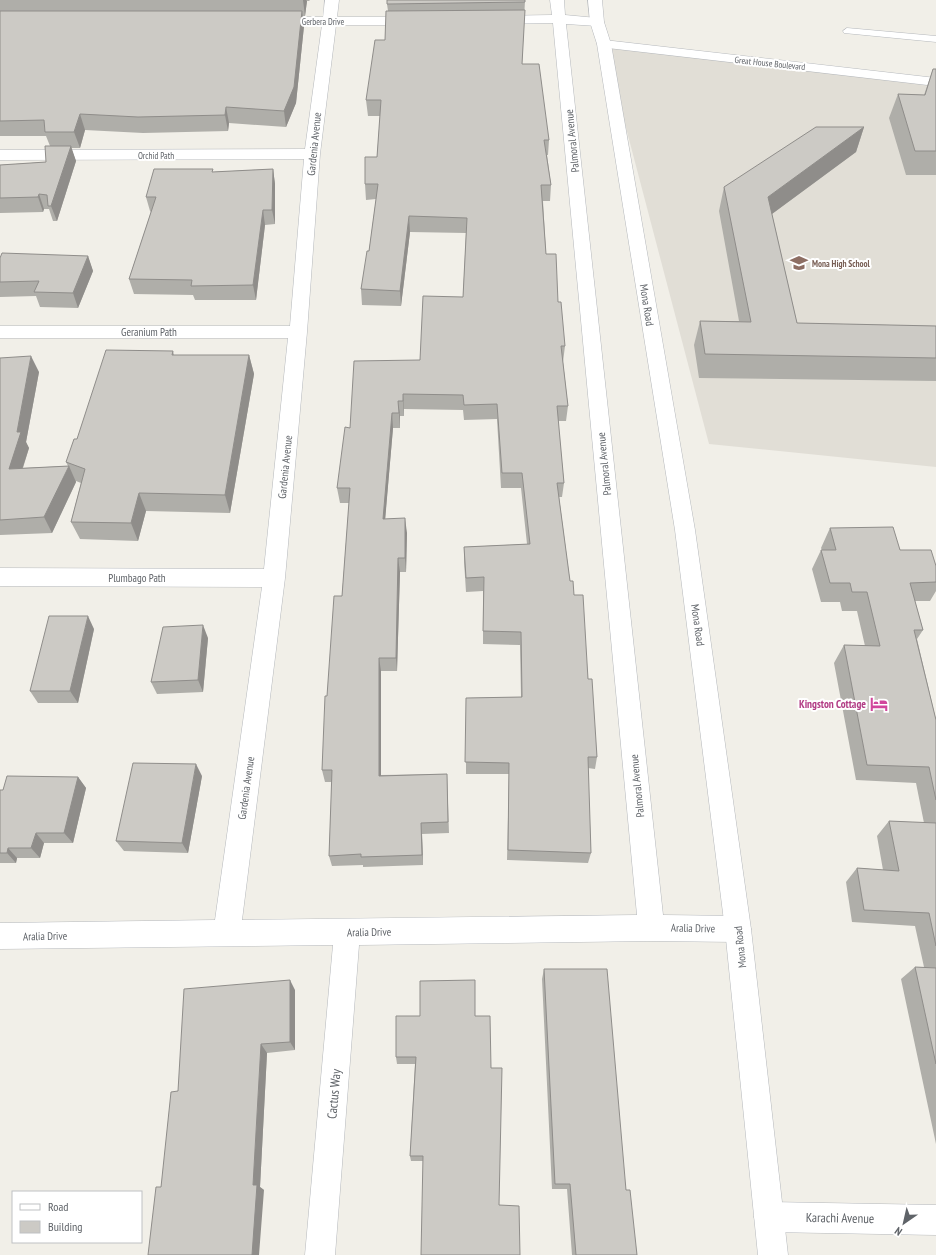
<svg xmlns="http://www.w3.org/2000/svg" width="936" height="1255" viewBox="0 0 936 1255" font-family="'PT Sans Narrow',sans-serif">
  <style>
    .education { fill: #e1ded6 }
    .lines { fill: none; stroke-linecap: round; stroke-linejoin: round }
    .service-casing { stroke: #b5b8bc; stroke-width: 1 }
    .minor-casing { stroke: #b5b8bc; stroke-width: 1 }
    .tertiary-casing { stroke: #b5b8bc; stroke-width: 1 }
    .service { fill: #fff; fill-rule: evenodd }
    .minor { fill: #fff; fill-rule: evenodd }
    .tertiary { fill: #fff; fill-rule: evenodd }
    .wall { fill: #afaea9 }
    .shaded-wall { fill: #8f8d8a }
    .building { fill: #cccac5; stroke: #8f8d8a }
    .labels { text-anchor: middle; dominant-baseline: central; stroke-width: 4; stroke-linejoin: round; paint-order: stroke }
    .far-street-label { font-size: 9px; fill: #5f6368; stroke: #fff }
    .far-education-label { font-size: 9px; font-weight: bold; fill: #785e54; stroke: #fff; text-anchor: start }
    .street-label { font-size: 11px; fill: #5f6368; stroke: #fff }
    .hotel-label { font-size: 11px; font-weight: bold; fill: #b23c85; stroke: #fff; text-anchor: end }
    .near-street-label { font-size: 13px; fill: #5f6368; stroke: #fff }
  </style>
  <rect width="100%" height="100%" fill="#f1efe8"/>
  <path class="education" d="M604 44 936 82V467L709 444Z"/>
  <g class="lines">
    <g class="service-casing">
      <path id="service" d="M847 28 936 36V42L844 33 843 31Z"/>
    </g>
    <g class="minor-casing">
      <g id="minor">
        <path d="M325 0H339L337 17H416L421 18 423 21 421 24 416 25H336L320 154 307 332 285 578 242 920 637 915 553 23 495 24 490 23 488 20 490 17 495 16 552 15 550 0H564L565 15 597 18 602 19 604 22 602 25 597 26 566 24 663 915 738 916 747 920 751 929 747 938 738 942 651 941 359 945 335 1255H305L333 945 0 949V923L215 920 262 587 0 586V568L264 569 288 338H0V326H290L304 159 0 160V150L305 149 322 25H273L268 24 266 21 268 18 273 17H323Z"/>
        <path d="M604 40 936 78V86L599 47 597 44 599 41Z"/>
        <path d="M769 1202 936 1205V1235L769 1232 758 1228 754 1217 758 1206Z"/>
      </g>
    </g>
    <g class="tertiary-casing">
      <path id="tertiary" d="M588 0H602L604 22 611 44 695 530 751 929 788 1255H758L725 929 675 530 597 44 590 22Z"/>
    </g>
    <use href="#service" class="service"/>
    <use href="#minor" class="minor"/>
    <use href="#tertiary" class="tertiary"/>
  </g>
  <g class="wall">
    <path d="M0 0H310L309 1H307L305 16H303L304 26 296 103 286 127 229 123 228 131 143 133 85 130 80 148H71L76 161 57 221H53L49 209H44L43 212 0 213V165L46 162 50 146 46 136H0Z"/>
    <path d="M525 0 522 64 549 140 548 155H547L551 185 550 201H543L546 254 558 302 565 346 563 362 568 406 566 421H558L564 483 562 497H559L570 581 574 595 588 679 597 757 595 769 588 768 591 853 588 863 507 860 509 774H466V698L521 697 520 645 483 644V591L466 592 464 561V547L527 544 521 488H501L497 419 464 420 463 410 404 409V416H400V428H393L385 519 407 533 406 572H400L397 671H381V775L447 774 449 833 422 834 423 865 363 867V865L332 866 329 856 332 782H325L322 770 327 696 342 596 349 503H340L337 488 350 428 420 360 463 297 466 233 410 232 401 306 362 305 361 289 369 251 376 199 366 200 365 184 377 157 380 116H368L366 100 385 40 388 11 387 4Z"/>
    <path d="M933 69H936V175H906L889 118 898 94 924 95Z"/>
    <path d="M864 127 856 152 772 214 797 323 936 326V381L699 378 694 345 700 321H739L719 211 724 187Z"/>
    <path d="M273 169 275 184V224L265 225 256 300H195L193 295 134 294 129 279 151 212 150 211 146 197 214 172Z"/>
    <path d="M88 256 93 271 78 308 40 307 36 296 0 297V258Z"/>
    <path d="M173 351 174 355H249L254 374 230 513 146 511 138 541 80 539 71 522 81 483 76 481V482L52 533 0 535V358L39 372 26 442 29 448 23 468 68 466 66 462 77 439Z"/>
    <path d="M830 528 900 550 936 566V591L930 601H915L923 630 917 639 936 720V1144L901 979 915 967H924L915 926 852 922 846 882 857 868 883 870 877 836 889 821 924 823 916 783 856 780 834 663 844 645 865 646 857 611H842L840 602H821L812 569 821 550H822L821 548Z"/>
    <path d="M94 629 78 703H38L30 691Z"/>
    <path d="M208 638 203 692 157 694 151 682Z"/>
    <path d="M202 776 188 853 124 851 116 841Z"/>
    <path d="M78 777 86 788 73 843H44L40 858H17L16 863H0V790H3Z"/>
    <path d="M544 969 626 1190 637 1255H572L567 1189H552L542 979Z"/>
    <path d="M295 990V1050L267 1053 260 1187 264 1190 161 1187 178 1091Z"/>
    <path d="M475 1016 491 1068 499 1205 520 1255 423 1161H411L410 1156 415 1064H397L396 1057Z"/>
  </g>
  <g class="shaded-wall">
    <path d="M303 0H306L307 1 305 16Z"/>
    <path d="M302 11 304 26 296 103 286 127 284 111Z"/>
    <path d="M226 107 229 123 228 131 225 115Z"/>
    <path d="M80 114 85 130 80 148 74 132Z"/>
    <path d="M864 127 856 152 761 222 768 197Z"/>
    <path d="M71 146 76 161 57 221 51 206Z"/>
    <path d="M273 169 275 184V224L272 210Z"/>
    <path d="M39 194 44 209 43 212 38 197Z"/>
    <path d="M263 210 265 225 256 300 253 285Z"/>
    <path d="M409 216 410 232 401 306 400 291Z"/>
    <path d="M88 256 93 271 78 308 73 293Z"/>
    <path d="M249 355 254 374 230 513 225 495Z"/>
    <path d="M31 356 39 372 26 442 29 448 17 485 9 469 17 432Z"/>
    <path d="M403 394 404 409V416L403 401Z"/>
    <path d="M398 401 400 416V428L399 413Z"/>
    <path d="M392 413 393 428 384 533 383 519Z"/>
    <path d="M69 466 76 482 52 533 44 517Z"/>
    <path d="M139 493 146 511 138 541 131 523Z"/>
    <path d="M405 518 407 533 406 572 405 558Z"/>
    <path d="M398 558 400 572 397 671 396 658Z"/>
    <path d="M88 616 94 629 78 703 70 691Z"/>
    <path d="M203 625 208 638 203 692 198 680Z"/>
    <path d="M379 658 381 671V787L379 776Z"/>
    <path d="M196 764 202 776 188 853 182 843Z"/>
    <path d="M78 777 86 788 73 843 64 833Z"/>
    <path d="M421 823 422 834 423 865 422 855Z"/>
    <path d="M36 833 44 843 40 858 31 848Z"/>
    <path d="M8 848 17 858 16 863 7 853Z"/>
    <path d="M290 980 295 990V1050L290 1042Z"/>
    <path d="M261 1044 267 1053 260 1187 264 1190 259 1255H252L253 1185Z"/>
  </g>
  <g class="building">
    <path d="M387 0H525V2L387 4Z"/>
    <path d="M525 10 522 64H539L549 140H544L551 185H541L546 254H556L558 302H561L565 346H561L568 406H557L564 483H557L570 581H573L574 595H583L588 679H592L597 757H588L591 853 508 850 509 763 465 762 466 698 522 697 521 632 483 631 484 577 466 578 464 547 530 544 522 473H502L497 404 464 405 463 395 403 394V401H398L399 413H392L383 519 405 518V558H398L396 658H379V776L447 774 448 822 421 823 422 855 361 857V854L329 856 332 770H322L325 696H327L334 596H342L350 488H337L345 427 350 428 354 361 420 360 423 296 463 297 467 218 409 216 400 291 361 289 367 251H369L378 184H365V157H377L381 100H366L375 40H385L386 11Z"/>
    <path d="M0 11H302L294 87 284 111 226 107 225 115 138 117 80 114 74 132H45L44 120 0 121Z"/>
    <path d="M933 69H936V151H915L898 94 925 95Z"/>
    <path d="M816 127H864L768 197 797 323 936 326V358L705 354 700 321 751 322 724 187Z"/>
    <path d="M45 146H71L51 206H48L47 195 39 194 38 197 0 198V165L46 162Z"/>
    <path d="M154 169H213L212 172 273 169 272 210H263L253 285 191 286 192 280 129 279 156 197H146Z"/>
    <path d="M2 253 88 256 73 293 34 292 39 281 0 282V258Z"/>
    <path d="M106 350 173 351 172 355H249L225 495 139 493 131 523 71 522 85 469 66 462 74 439H77Z"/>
    <path d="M31 356 17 432H21L9 469 69 466 44 517 0 520V358Z"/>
    <path d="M893 527 900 550H931L936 566V582L910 583 923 630H914L936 720V800L929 767 867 765 844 645 880 646 867 592H852L850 583H830L821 550H836L830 528Z"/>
    <path d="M49 616H88L70 691H30Z"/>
    <path d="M203 625 198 680 151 682 163 627Z"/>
    <path d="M133 763 196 764 182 843 116 841Z"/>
    <path d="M7 776 78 777 64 833H36L31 848H8L7 853H0V790H3Z"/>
    <path d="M889 821 936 823V946L929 913 864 910 857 868 899 871Z"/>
    <path d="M915 967 936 968V1064Z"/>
    <path d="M544 969H607L626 1190H630L637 1255H576L570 1184H555Z"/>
    <path d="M290 980V1042L261 1044 253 1185H257L252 1255H148L156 1187H161L171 1092 178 1091 184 989Z"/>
    <path d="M475 980V1016H490L491 1068H502L499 1205 519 1206 520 1255H421L423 1156H410L416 1057H396V1016H420V981Z"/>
  </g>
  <defs>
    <g id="school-bare" transform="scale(1.38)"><path d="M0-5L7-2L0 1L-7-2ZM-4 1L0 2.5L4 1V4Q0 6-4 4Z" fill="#8d6e63" stroke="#fff" stroke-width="2.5" paint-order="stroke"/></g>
    <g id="hotel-bare" transform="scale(1.38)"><path d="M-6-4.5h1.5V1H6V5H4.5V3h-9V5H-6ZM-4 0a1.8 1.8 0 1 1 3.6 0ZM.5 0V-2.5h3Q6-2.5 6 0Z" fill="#d1479c" stroke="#fff" stroke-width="2.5" paint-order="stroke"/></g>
  </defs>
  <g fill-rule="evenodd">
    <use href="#school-bare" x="799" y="263"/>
    <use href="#hotel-bare" x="879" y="704"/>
  </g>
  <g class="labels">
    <g class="far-street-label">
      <text x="323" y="21">Gerbera Drive</text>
      <text transform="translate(770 63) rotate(6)">Great House Boulevard</text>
      <text x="156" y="155">Orchid Path</text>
    </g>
    <g class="far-education-label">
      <text x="812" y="263">Mona High School</text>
    </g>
    <g class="street-label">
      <text transform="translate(572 141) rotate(-96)">Palmoral Avenue</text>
      <text transform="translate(314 144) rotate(-84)">Gardenia Avenue</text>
      <text transform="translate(647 305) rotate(81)">Mona Road</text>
      <text x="149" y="332">Geranium Path</text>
      <text transform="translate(604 464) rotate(-96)">Palmoral Avenue</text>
      <text transform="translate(285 467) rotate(-84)">Gardenia Avenue</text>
      <text x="137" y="578">Plumbago Path</text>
      <text transform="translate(698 625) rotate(82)">Mona Road</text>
      <text transform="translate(637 786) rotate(-96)">Palmoral Avenue</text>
      <text transform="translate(246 788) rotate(-82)">Gardenia Avenue</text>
      <text transform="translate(693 928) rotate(1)">Aralia Drive</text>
      <text transform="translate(369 932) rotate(-1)">Aralia Drive</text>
      <text transform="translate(45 936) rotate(-1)">Aralia Drive</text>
      <text transform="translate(740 947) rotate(-96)">Mona Road</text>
    </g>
    <g class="hotel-label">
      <text x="866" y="704">Kingston Cottage</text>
    </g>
    <g class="near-street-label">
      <text transform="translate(334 1094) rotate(-85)">Cactus Way</text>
      <text transform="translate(840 1218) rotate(1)">Karachi Avenue</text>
    </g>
  </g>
  <rect x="12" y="1191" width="130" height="52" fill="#ffffff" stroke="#bfc1c3"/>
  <rect x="20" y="1204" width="20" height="6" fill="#ffffff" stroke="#bfc1c3"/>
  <text x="48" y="1211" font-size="12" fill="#5f6368">Road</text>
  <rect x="20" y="1221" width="20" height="12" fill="#cccac5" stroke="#bfc1c3"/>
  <text x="48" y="1231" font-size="12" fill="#5f6368">Building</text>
  <g transform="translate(904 1223) rotate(214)" stroke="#ffffff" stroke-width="3" paint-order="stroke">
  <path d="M0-3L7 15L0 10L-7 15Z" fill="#5f6368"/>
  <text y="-6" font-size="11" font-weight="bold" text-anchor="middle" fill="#5f6368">N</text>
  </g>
</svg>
